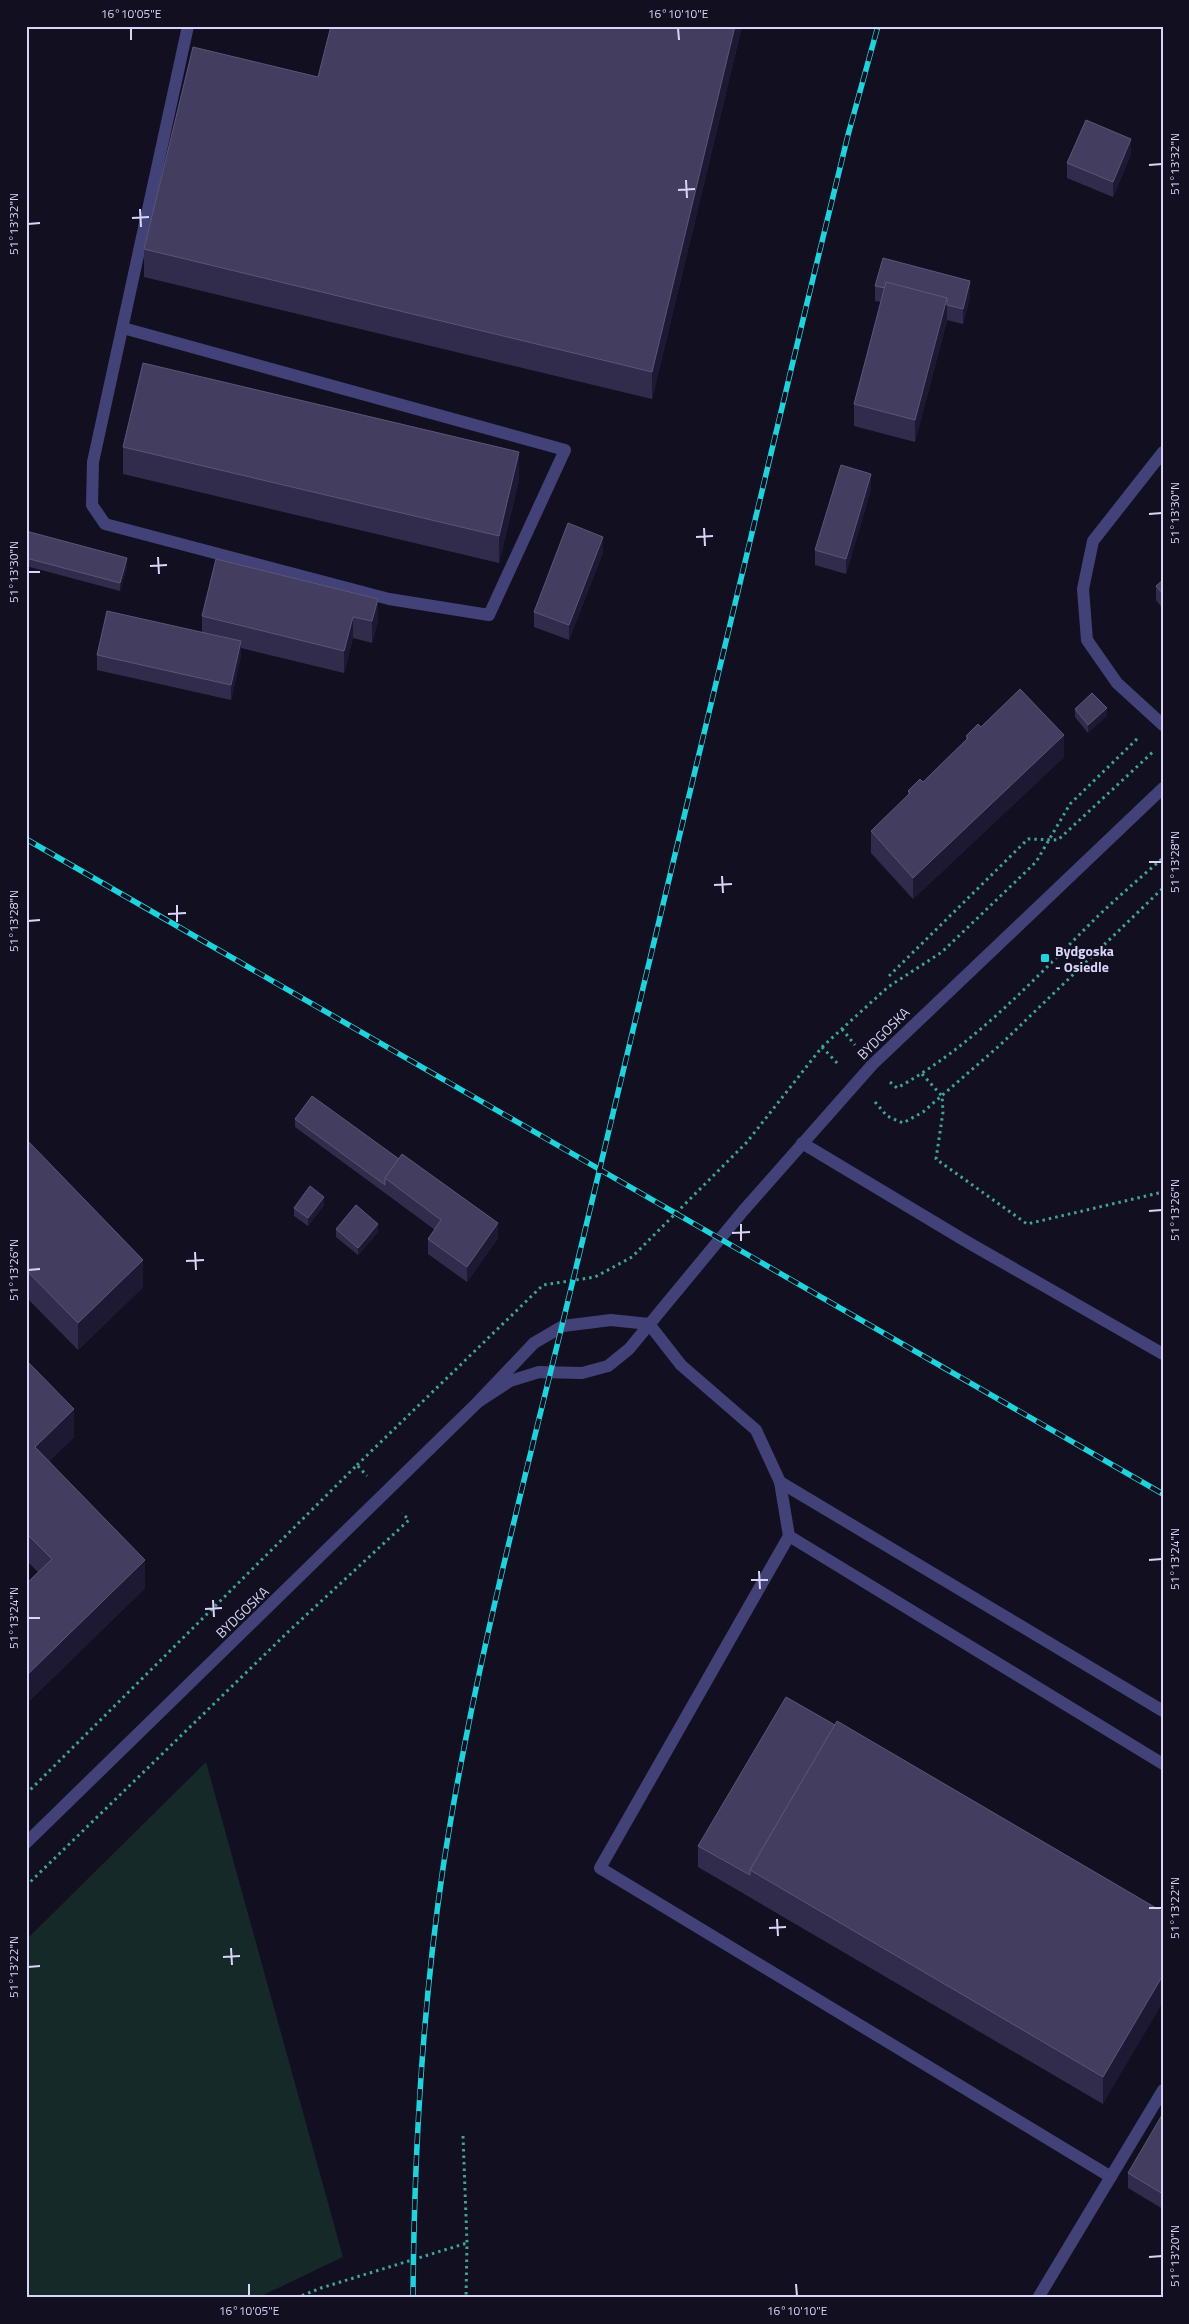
<svg xmlns="http://www.w3.org/2000/svg" width="1189" height="2324" viewBox="0 0 1189 2324" font-family="'Titillium Web',sans-serif">
  <style>
    .green { fill: #142928 }
    .lines { fill: none; stroke-linecap: round; stroke-linejoin: round }
    .path { stroke: #3fa499; stroke-width: 3; stroke-dasharray: 2.5 4; stroke-linecap: butt }
    .minor { stroke: #424279; stroke-width: 12 }
    .rail-casing { stroke: #1fd2dc; stroke-width: 5.5 }
    .rail { stroke: #121020; stroke-width: 4; stroke-dasharray: 11; stroke-linecap: butt }
    .wall { fill: #312c4c }
    .shaded-wall { fill: #1d1933 }
    .building { fill: #433e5f; stroke: #5a5677 }
    .ticks { fill: none; stroke: #d8d5f9; stroke-width: 2 }
    .poi-dot { fill: #1fd2dc; stroke: #121020; stroke-width: 2 }
    .labels { text-anchor: middle; dominant-baseline: central; stroke-width: 5; stroke-linejoin: round; paint-order: stroke }
    .poi-label { font-size: 14px; font-weight: bold; fill: #d8d5f9; stroke: #121020; text-anchor: start }
    .street-label { font-size: 14px; fill: #d8d5f9; stroke: #121020 }
    .neatline { fill: none; stroke: #d8d5f9; stroke-width: 2 }
    .ticks-label { font-size: 12px; text-anchor: middle; fill: #d8d5f9 }
  </style>
  <rect width="100%" height="100%" fill="#121020"/>
  <path class="green" d="M206 1762 343 2257 257 2298H26V1940Z"/>
  <g class="lines">
    <g class="path">
      <path d="M889 976 1028 839 1058 840 1155 750"/>
      <path d="M842 1029 855 1045"/>
      <path d="M822 1047 839 1065"/>
      <path d="M922 1074 942 1096 943 1112 936 1159 1027 1224 1163 1192"/>
      <path d="M890 1082 897 1088C975 1045 1035 978 1098 916 1119 896 1141 877 1163 858"/>
      <path d="M875 1102 887 1116 903 1123 923 1112 999 1046 1163 888"/>
      <path d="M357 1465 543 1285 595 1277 632 1257 747 1142 822 1047 888 987 942 952 1036 862 1070 804 1138 738"/>
      <path d="M26 1794 357 1465 367 1476"/>
      <path d="M26 1886 289 1631 409 1520 402 1513"/>
      <path d="M463 2136 467 2243 466 2298"/>
      <path d="M296 2298 321 2288 467 2243"/>
    </g>
    <g class="minor">
      <path d="M123 328 565 450 489 615 389 599 105 524 92 505 93 462 188 26"/>
      <path d="M1163 452 1093 541 1083 589 1087 640 1117 683 1163 725"/>
      <path d="M802 1143 969 1243 1163 1354"/>
      <path d="M649 1324 681 1365 756 1430 780 1482 789 1536 1163 1764"/>
      <path d="M478 1402 510 1381 539 1372 582 1373 608 1366 629 1349 743 1211 872 1065 1163 788"/>
      <path d="M780 1482 1163 1711"/>
      <path d="M789 1536 600 1868 1111 2177"/>
      <path d="M26 1843 478 1402 534 1343 563 1326 611 1320 649 1324"/>
      <path d="M1038 2298 1163 2090"/>
    </g>
    <g class="rail-casing">
      <g id="rail">
        <path d="M26 839 1163 1494"/>
        <path d="M413 2298C414 2154 422 2011 443 1868 475 1659 532 1453 581 1247 657 931 732 615 808 299L848 135 878 26"/>
      </g>
    </g>
    <use href="#rail" class="rail"/>
  </g>
  <g class="wall">
    <path d="M742 26 652 399 144 277V249L318 77Z"/>
    <path d="M1131 154 1113 197 1067 178V163Z"/>
    <path d="M875 286 970 296 963 324 947 320 915 442 854 426V404L881 302 875 301Z"/>
    <path d="M123 447 519 480 499 563 123 474Z"/>
    <path d="M871 489 846 574 815 565V550Z"/>
    <path d="M26 531 127 566 120 591 26 566Z"/>
    <path d="M603 552 569 640 534 627V612Z"/>
    <path d="M216 559 378 621 372 643 353 638 344 673 241 648V656L231 700 97 670V655L202 632V616Z"/>
    <path d="M1163 580V609L1156 600V586Z"/>
    <path d="M1075 709 1107 715 1088 733 1075 717Z"/>
    <path d="M981 727 1064 757 913 899 871 853V831L908 796V791L923 782 966 740V736Z"/>
    <path d="M295 1119 498 1238 467 1282 428 1254V1239L435 1230 385 1193V1192V1193L295 1127Z"/>
    <path d="M26 1139 143 1287 78 1350 26 1297Z"/>
    <path d="M324 1205 308 1226 294 1216V1208Z"/>
    <path d="M336 1229 378 1232 358 1255 336 1237Z"/>
    <path d="M26 1360 74 1437 49 1461 145 1588 26 1704V1584L38 1572 26 1560Z"/>
    <path d="M835 1725 1163 1912 1103 2104 698 1867V1846Z"/>
    <path d="M1163 2116V2209L1128 2188V2173Z"/>
  </g>
  <g class="shaded-wall">
    <path d="M735 26H742L652 399V372Z"/>
    <path d="M1131 139V154L1113 197V182Z"/>
    <path d="M970 281V296L963 324V309Z"/>
    <path d="M947 298V320L915 442V420Z"/>
    <path d="M519 452V480L499 563V536Z"/>
    <path d="M871 474V489L846 574V559Z"/>
    <path d="M603 537V552L569 640V625Z"/>
    <path d="M127 558V566L120 591V583Z"/>
    <path d="M378 599V621L372 643V621Z"/>
    <path d="M353 617V638L344 673V651Z"/>
    <path d="M241 641V656L231 700V685Z"/>
    <path d="M1107 708V715L1088 733V725Z"/>
    <path d="M1064 735V757L913 899V878Z"/>
    <path d="M324 1197V1205L308 1226V1218Z"/>
    <path d="M498 1223V1238L467 1282V1267Z"/>
    <path d="M378 1224V1232L358 1255V1248Z"/>
    <path d="M143 1260V1287L78 1350V1323Z"/>
    <path d="M74 1409V1437L35 1474V1447Z"/>
    <path d="M145 1560V1588L26 1704V1676Z"/>
    <path d="M1163 1975V2002L1103 2104V2077Z"/>
  </g>
  <g class="building">
    <path d="M331 26H735L652 372 144 249 193 47 318 77Z"/>
    <path d="M1086 120 1131 139 1113 182 1067 163Z"/>
    <path d="M883 258 970 281 963 309 947 305V298L886 282 885 288 875 286Z"/>
    <path d="M886 282 947 298 915 420 854 404Z"/>
    <path d="M143 363 519 452 499 536 123 447Z"/>
    <path d="M841 465 871 474 846 559 815 550Z"/>
    <path d="M568 523 603 537 569 625 534 612Z"/>
    <path d="M26 531 127 558 120 583 26 558Z"/>
    <path d="M216 559 378 599 372 621 353 617 344 651 202 616Z"/>
    <path d="M1163 580V594L1156 586Z"/>
    <path d="M107 611 241 641 231 685 97 655Z"/>
    <path d="M1020 689 1064 735 913 878 871 831 910 793 908 791 920 779 923 782 968 738 966 736 978 724 981 727Z"/>
    <path d="M1092 693 1107 708 1088 725 1075 709Z"/>
    <path d="M312 1096 399 1159 385 1178V1185L295 1119Z"/>
    <path d="M26 1139 143 1260 78 1323 26 1270Z"/>
    <path d="M402 1154 498 1223 467 1267 428 1239 441 1220 385 1178Z"/>
    <path d="M310 1186 324 1197 308 1218 294 1208Z"/>
    <path d="M356 1205 378 1224 358 1248 336 1229Z"/>
    <path d="M26 1360 74 1409 35 1447 145 1560 26 1676V1584L52 1559 26 1533Z"/>
    <path d="M786 1697 835 1725 750 1870V1875L698 1846Z"/>
    <path d="M837 1721 1163 1912V1975L1103 2077 750 1870Z"/>
    <path d="M1162 2115 1163 2116V2194L1128 2173Z"/>
  </g>
  <path class="ticks" d="M131 28V40M678 28 679 40M1149 165 1162 164M686 180 687 198M678 190 695 189M140 209 141 227M132 218 149 217M28 224 40 223M1149 514 1162 513M704 528 705 546M696 537 713 536M158 557 159 574M150 566 167 565M28 572H40M1149 862H1162M722 876 723 893M714 885 732 884M177 905V922M168 914 186 913M28 921 40 920M1149 1211 1162 1210M741 1224V1241M732 1233 750 1232M195 1252 196 1270M186 1261 204 1260M28 1270 40 1269M1149 1560 1162 1559M759 1571 760 1589M751 1580H768M213 1600 214 1617M205 1609 222 1608M28 1618H40M1149 1908H1162M777 1919 778 1936M769 1928 786 1927M231 1948 232 1965M223 1957 240 1956M28 1967 40 1966M1149 2257 1162 2256M249 2284V2296M796 2284 797 2296"/>
  <rect class="poi-dot" x="1040" y="953" width="10" height="10" rx="2.5"/>
  <g class="labels">
    <g class="poi-label">
      <text x="1055" y="950">Bydgoska<tspan x="1055" dy="16">- Osiedle</tspan></text>
    </g>
    <g class="street-label">
      <text transform="translate(883 1033) rotate(-45)">BYDGOSKA</text>
      <text transform="translate(242 1612) rotate(-44)">BYDGOSKA</text>
    </g>
  </g>
  <rect width="1189" height="2324" fill="none" stroke="#121020" stroke-width="55"/>
  <rect x="28" y="28" width="1134" height="2268" class="neatline"/>
  <g class="ticks-label">
    <text x="131" y="18">16°10'05"E</text>
    <text x="678" y="18">16°10'10"E</text>
    <text transform="translate(1175 164) rotate(-90)" y="4">51°13'32"N</text>
    <text transform="translate(14 224) rotate(-90)" y="4">51°13'32"N</text>
    <text transform="translate(1175 513) rotate(-90)" y="4">51°13'30"N</text>
    <text transform="translate(14 572) rotate(-90)" y="4">51°13'30"N</text>
    <text transform="translate(1175 862) rotate(-90)" y="4">51°13'28"N</text>
    <text transform="translate(14 921) rotate(-90)" y="4">51°13'28"N</text>
    <text transform="translate(1175 1210) rotate(-90)" y="4">51°13'26"N</text>
    <text transform="translate(14 1270) rotate(-90)" y="4">51°13'26"N</text>
    <text transform="translate(1175 1559) rotate(-90)" y="4">51°13'24"N</text>
    <text transform="translate(14 1618) rotate(-90)" y="4">51°13'24"N</text>
    <text transform="translate(1175 1908) rotate(-90)" y="4">51°13'22"N</text>
    <text transform="translate(14 1967) rotate(-90)" y="4">51°13'22"N</text>
    <text transform="translate(1175 2256) rotate(-90)" y="4">51°13'20"N</text>
    <text x="249" y="2315">16°10'05"E</text>
    <text x="797" y="2315">16°10'10"E</text>
  </g>
</svg>
